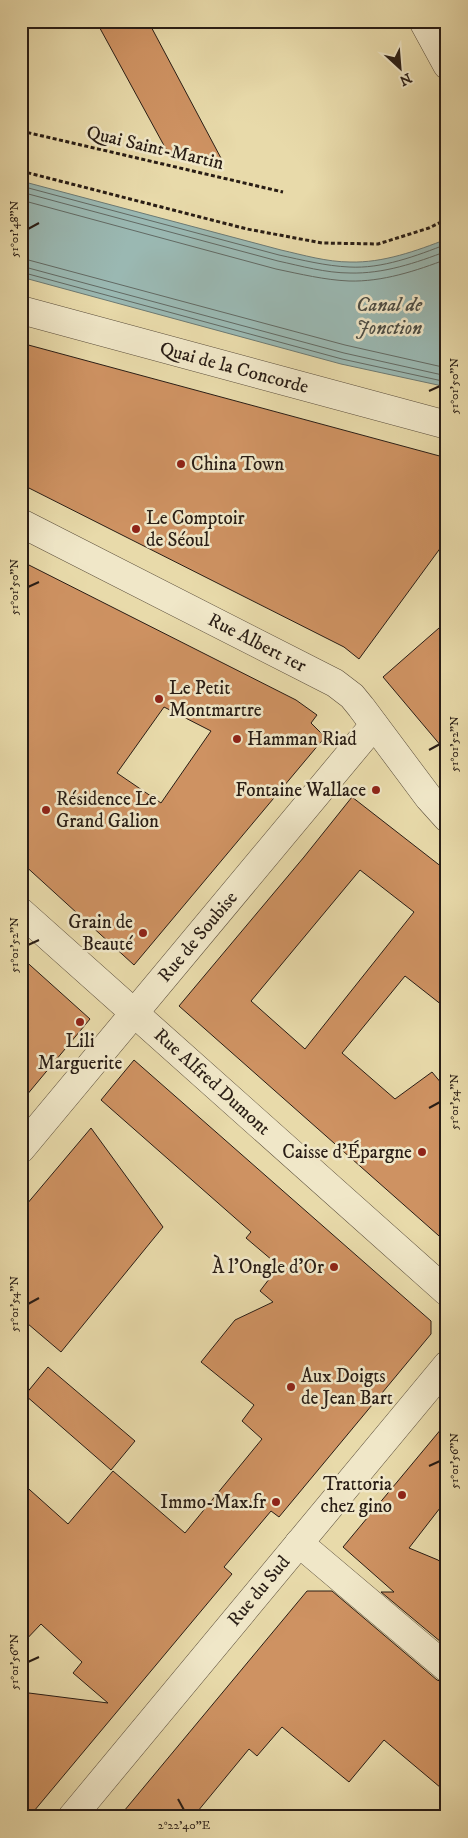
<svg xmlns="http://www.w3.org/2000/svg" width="468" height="1838" viewBox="0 0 468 1838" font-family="'IM FELL DW Pica',serif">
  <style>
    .water { fill: #9ab8b2; stroke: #6d7a73 }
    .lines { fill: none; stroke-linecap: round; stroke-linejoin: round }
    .shore { stroke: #626a64; stroke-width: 1 }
    .building { fill: #ce9262; stroke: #291d15; fill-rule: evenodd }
    .minor-casing { stroke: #594c3a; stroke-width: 29 }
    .path { stroke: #291d15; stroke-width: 3; stroke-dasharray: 4 2.5; stroke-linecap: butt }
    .minor { stroke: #f0e7c8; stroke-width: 28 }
    .ticks { fill: none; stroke: #291d15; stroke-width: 2 }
    .poi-dot { fill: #8f2418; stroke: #f0e7c8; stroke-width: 2 }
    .labels { text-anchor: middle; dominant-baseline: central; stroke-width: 5; stroke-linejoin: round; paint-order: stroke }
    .street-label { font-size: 19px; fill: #291d15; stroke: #f0e7c8 }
    .poi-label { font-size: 19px; fill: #291d15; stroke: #f0e7c8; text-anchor: start }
    .water-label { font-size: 20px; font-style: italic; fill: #4b4c44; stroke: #f0e7c8 }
    .neatline { fill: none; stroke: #291d15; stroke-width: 2 }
    .ticks-label { font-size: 12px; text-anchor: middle; fill: #291d15 }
  </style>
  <rect width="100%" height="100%" fill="#e8daaa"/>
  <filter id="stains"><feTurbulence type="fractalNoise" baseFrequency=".004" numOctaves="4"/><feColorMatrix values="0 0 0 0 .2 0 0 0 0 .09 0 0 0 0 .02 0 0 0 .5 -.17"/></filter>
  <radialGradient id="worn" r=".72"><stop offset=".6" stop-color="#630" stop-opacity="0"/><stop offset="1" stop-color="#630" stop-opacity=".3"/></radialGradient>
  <path class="water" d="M21 181 281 250C303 255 327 262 350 262 383 263 416 251 447 239V387L341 364 21 277Z"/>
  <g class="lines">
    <g class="shore">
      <path d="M21 186 279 255C302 260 326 266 349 267 382 269 416 256 447 244"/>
      <path d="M21 192 278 261C301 266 326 273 350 273 383 274 416 263 447 251"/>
      <path d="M21 200 276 269C300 274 325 280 349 281 382 282 416 271 447 259"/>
      <path d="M21 258 345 345 447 368"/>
      <path d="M21 266 344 353 447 376"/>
      <path d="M21 272 342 359 447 382"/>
    </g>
  </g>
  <g class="building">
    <path d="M96 21H148L222 160 167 151Z"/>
    <path d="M21 343 447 458V539L359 659 344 647 21 484Z"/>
    <path d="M21 561 296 700 317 715 311 723 325 737 134 965 21 862ZM164 707 211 731 161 803 117 773Z"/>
    <path d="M447 621V753L383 677Z"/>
    <path d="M352 797 447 871V1009L405 976 342 1053 395 1099 432 1072 447 1090V1243L179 1006 304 857ZM360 870 414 912 305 1049 251 1001Z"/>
    <path d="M21 957 90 1019 21 1102Z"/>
    <path d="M134 1060 431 1321V1334L279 1517 271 1511 224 1567 232 1574 29 1817H21V1692L108 1703 73 1673 82 1662 41 1624 21 1645V1482L68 1524 113 1471 185 1533 262 1439 242 1421 254 1405 201 1362 235 1320 273 1302 260 1291 279 1266 246 1238 251 1232 101 1100Z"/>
    <path d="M91 1128 163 1227 61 1352 21 1318V1211Z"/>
    <path d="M48 1367 135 1441 111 1470 25 1395Z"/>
    <path d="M447 1422V1499L409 1548 438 1560 447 1568V1647L381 1592H394L343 1547Z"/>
    <path d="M307 1591H332L437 1680 447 1683V1793L384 1740 349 1782 282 1727 257 1756 249 1749 193 1817H119Z"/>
  </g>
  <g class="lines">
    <g class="minor-casing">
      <g id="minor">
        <path d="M423 21 447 65"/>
        <path d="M21 310 447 425"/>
        <path d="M21 523 335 683 352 696 361 707 429 798 447 818"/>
        <path d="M21 912 447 1292"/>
        <path d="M21 1149 374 725"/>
        <path d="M299 1543 447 1668"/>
        <path d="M72 1817 447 1365"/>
      </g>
    </g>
    <g class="path">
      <path d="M21 131 283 192"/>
      <path d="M21 171 247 229 322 243 378 244 429 228 447 219"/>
    </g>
    <use href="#minor" class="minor"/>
  </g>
  <path class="ticks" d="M28 229 39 223M429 391 440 386M28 587 39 582M429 750 440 744M28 945 39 940M429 1108 440 1102M28 1304 39 1298M429 1466 440 1461M28 1662 39 1657M178 1799 184 1810"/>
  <g class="poi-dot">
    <circle cx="181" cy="464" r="5"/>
    <circle cx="136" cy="529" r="5"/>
    <circle cx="159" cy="699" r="5"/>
    <circle cx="237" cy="739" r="5"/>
    <circle cx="376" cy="790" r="5"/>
    <circle cx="46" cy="810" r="5"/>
    <circle cx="143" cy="933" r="5"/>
    <circle cx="80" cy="1022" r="5"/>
    <circle cx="422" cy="1152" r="5"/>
    <circle cx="334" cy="1267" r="5"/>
    <circle cx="291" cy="1387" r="5"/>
    <circle cx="402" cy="1495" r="5"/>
    <circle cx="276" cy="1502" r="5"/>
  </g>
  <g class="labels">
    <g class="street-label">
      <text transform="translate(155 148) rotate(13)">Quai Saint-Martin</text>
      <text transform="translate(234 368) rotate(15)">Quai de la Concorde</text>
      <text transform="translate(257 643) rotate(27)">Rue Albert 1er</text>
      <text transform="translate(198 937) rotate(-50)">Rue de Soubise</text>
      <text transform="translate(212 1082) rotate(42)">Rue Alfred Dumont</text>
      <text transform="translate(259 1591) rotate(-50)">Rue du Sud</text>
    </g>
    <g class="poi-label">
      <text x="191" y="464">China Town</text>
      <text x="146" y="518">Le Comptoir<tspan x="146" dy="22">de Séoul</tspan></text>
      <text x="169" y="688">Le Petit<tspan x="169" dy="22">Montmartre</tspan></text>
      <text x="247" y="739">Hamman Riad</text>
      <text x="366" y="790" text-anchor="end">Fontaine Wallace</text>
      <text x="56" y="799">Résidence Le<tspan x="56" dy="22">Grand Galion</tspan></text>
      <text x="133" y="922" text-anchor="end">Grain de<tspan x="133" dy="22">Beauté</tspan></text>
      <text x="80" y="1041" text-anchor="middle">Lili<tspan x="80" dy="22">Marguerite</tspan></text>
      <text x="412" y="1152" text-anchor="end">Caisse d'Épargne</text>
      <text x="324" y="1267" text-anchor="end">À l'Ongle d'Or</text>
      <text x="301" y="1376">Aux Doigts<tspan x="301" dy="22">de Jean Bart</tspan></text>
      <text x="392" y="1484" text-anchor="end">Trattoria<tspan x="392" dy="22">chez gino</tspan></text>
      <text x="266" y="1502" text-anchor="end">Immo-Max.fr</text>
    </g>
    <g class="water-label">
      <text x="389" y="305">Canal de<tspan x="389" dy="23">Jonction</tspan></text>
    </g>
  </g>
  <rect width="468" height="1838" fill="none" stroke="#e8daaa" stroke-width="55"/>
  <g transform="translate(400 68) rotate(154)" stroke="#f0e7c8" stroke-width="4" paint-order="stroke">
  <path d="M0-4L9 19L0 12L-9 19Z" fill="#291d15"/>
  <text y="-8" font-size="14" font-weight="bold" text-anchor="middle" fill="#291d15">N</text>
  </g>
  <rect x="28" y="28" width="412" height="1782" class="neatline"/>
  <g class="ticks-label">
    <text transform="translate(14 229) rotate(-90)" y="4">51°01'48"N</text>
    <text transform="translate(454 386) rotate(-90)" y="4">51°01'50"N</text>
    <text transform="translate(14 587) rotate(-90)" y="4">51°01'50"N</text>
    <text transform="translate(454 744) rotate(-90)" y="4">51°01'52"N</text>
    <text transform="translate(14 945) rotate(-90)" y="4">51°01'52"N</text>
    <text transform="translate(454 1102) rotate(-90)" y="4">51°01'54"N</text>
    <text transform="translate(14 1304) rotate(-90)" y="4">51°01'54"N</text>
    <text transform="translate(454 1461) rotate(-90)" y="4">51°01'56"N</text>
    <text transform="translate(14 1662) rotate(-90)" y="4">51°01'56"N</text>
    <text x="184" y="1829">2°22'40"E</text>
  </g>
  <rect width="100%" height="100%" filter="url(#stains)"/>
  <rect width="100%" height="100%" fill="url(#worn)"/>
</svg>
